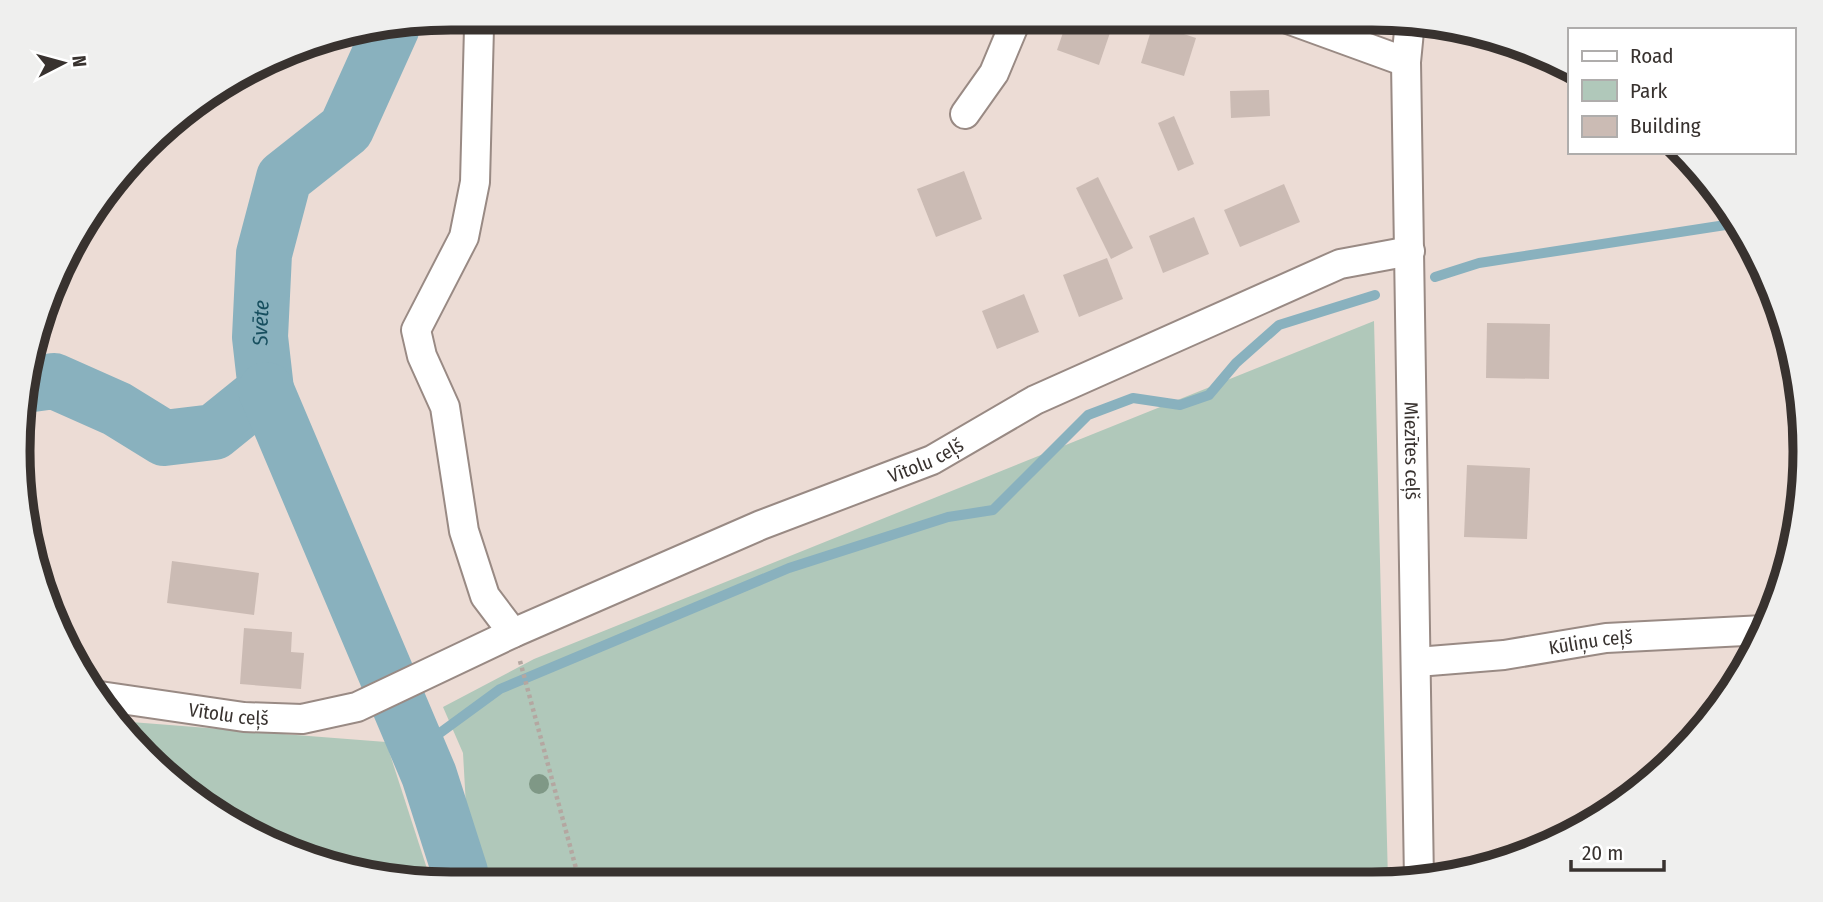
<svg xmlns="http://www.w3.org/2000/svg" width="1823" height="902" viewBox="0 0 1823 902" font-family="'Fira Sans Condensed',sans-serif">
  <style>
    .green { fill: #b0c8ba }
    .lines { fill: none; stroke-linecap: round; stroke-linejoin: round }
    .stream { stroke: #89b1be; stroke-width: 10 }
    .river { stroke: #89b1be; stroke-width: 56 }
    .building { fill: #cbbbb4 }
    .minor-casing { stroke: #998a84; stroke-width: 32 }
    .path { stroke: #b4a7a1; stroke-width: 4.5; stroke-dasharray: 3.5 3.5; stroke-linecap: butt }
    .minor { stroke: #fff; stroke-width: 28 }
    .tree { fill: #7f9886 }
    .labels { text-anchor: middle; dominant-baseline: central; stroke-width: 7; stroke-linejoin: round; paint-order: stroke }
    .street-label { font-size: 19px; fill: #38322f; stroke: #fff }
    .water-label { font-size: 21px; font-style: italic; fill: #174f5f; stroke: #fff }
    .rim { fill: none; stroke: #38322f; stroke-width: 9 }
  </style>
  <rect width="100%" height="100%" fill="#ecdcd5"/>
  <g class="green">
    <path d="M1374 321 1388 881 484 883 467 824 463 753 443 707 534 659Z"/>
    <path d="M118 721 386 742 432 884 260 840 145 758Z"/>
  </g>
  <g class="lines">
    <g class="stream">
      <path d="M1435 277 1479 263 1732 224"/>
      <path d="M418 749 500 689 789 568 948 517 993 510 1088 415 1133 398 1180 405 1209 395 1236 363 1279 325 1375 295"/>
    </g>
    <g class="river">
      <path id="s1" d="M25 385 54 381 117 409 164 438 214 432 266 390 260 337 264 254 284 178 346 129 392 27"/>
      <path d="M266 390 429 775 460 872 461 883"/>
    </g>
  </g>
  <g class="building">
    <path d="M1068 18H1115L1099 65 1057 50Z"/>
    <path d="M1153 24 1196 38 1184 76 1141 63Z"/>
    <path d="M1269 90 1270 116 1231 118 1230 91Z"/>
    <path d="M1174 116 1194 164 1178 171 1158 123Z"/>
    <path d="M964 171 982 219 936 237 917 189Z"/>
    <path d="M1098 177 1133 248 1111 259 1076 188Z"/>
    <path d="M1284 184 1300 222 1240 247 1224 210Z"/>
    <path d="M1194 217 1209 254 1163 273 1149 236Z"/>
    <path d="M1107 258 1123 299 1079 317 1063 275Z"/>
    <path d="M1024 294 1039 332 997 349 982 311Z"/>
    <path d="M1487 323 1550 324 1549 379 1486 378Z"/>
    <path d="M1467 465 1530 468 1527 539 1464 537Z"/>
    <path d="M172 561 259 573 254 615 167 603Z"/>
    <path d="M244 628 292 632 291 652 304 653 301 689 240 684Z"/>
  </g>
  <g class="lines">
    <g class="minor-casing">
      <g id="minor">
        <path d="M483 18 479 28 475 182 464 237 416 330 422 356 445 407 464 531 485 596 513 633"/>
        <path d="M1285 18 1406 62"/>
        <path id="s2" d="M1410 21 1406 62 1419 881"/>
        <path d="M965 114 994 73 1017 18"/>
        <path id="s3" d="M1417 662 1504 655 1606 638 1764 630"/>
        <path id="s4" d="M100 696 244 717 302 719 357 707 513 633 761 525 932 460 1035 400 1340 264 1410 251"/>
      </g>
    </g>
    <path class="path" d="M520 661 580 883"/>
    <use href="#minor" class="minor"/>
  </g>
  <circle class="tree" cx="539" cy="784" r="10"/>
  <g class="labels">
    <g class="street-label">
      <text stroke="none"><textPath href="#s2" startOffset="430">Miezītes ceļš</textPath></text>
      <text stroke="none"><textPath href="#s4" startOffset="880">Vītolu ceļš</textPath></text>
      <text stroke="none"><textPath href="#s3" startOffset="175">Kūliņu ceļš</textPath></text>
      <text stroke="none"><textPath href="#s4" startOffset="130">Vītolu ceļš</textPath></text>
    </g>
    <g class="water-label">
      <text stroke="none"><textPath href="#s1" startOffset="338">Svēte</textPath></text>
    </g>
  </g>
  <path d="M0 0H1823V902H0ZM451 30H1372A421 421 0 0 1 1793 451V451A421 421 0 0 1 1372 872H451A421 421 0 0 1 30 451V451A421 421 0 0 1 451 30Z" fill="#efefee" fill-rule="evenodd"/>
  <path class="rim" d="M451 30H1372A421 421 0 0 1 1793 451V451A421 421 0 0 1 1372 872H451A421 421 0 0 1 30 451V451A421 421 0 0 1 451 30Z"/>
  <rect x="1568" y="28" width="228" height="126" fill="#ffffff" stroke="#afadac" stroke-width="2"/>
  <rect x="1582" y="51" width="35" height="10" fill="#ffffff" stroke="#afadac" stroke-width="2"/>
  <text x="1630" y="63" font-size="21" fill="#38322f">Road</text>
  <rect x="1582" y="80" width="35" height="21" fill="#b0c8ba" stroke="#afadac" stroke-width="2"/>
  <text x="1630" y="98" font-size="21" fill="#38322f">Park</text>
  <rect x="1582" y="116" width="35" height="21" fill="#cbbbb4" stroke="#afadac" stroke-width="2"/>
  <text x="1630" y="133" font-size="21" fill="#38322f">Building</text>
  <g transform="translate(63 63) rotate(84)" stroke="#ffffff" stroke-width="5" paint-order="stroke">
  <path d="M0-5L12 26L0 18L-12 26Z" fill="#38322f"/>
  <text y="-10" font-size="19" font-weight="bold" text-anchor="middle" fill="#38322f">N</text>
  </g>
  <path d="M1571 860v10h93v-10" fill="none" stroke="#38322f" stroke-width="3.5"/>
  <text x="1582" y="860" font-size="21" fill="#38322f" stroke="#ffffff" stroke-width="5" paint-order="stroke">20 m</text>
</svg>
